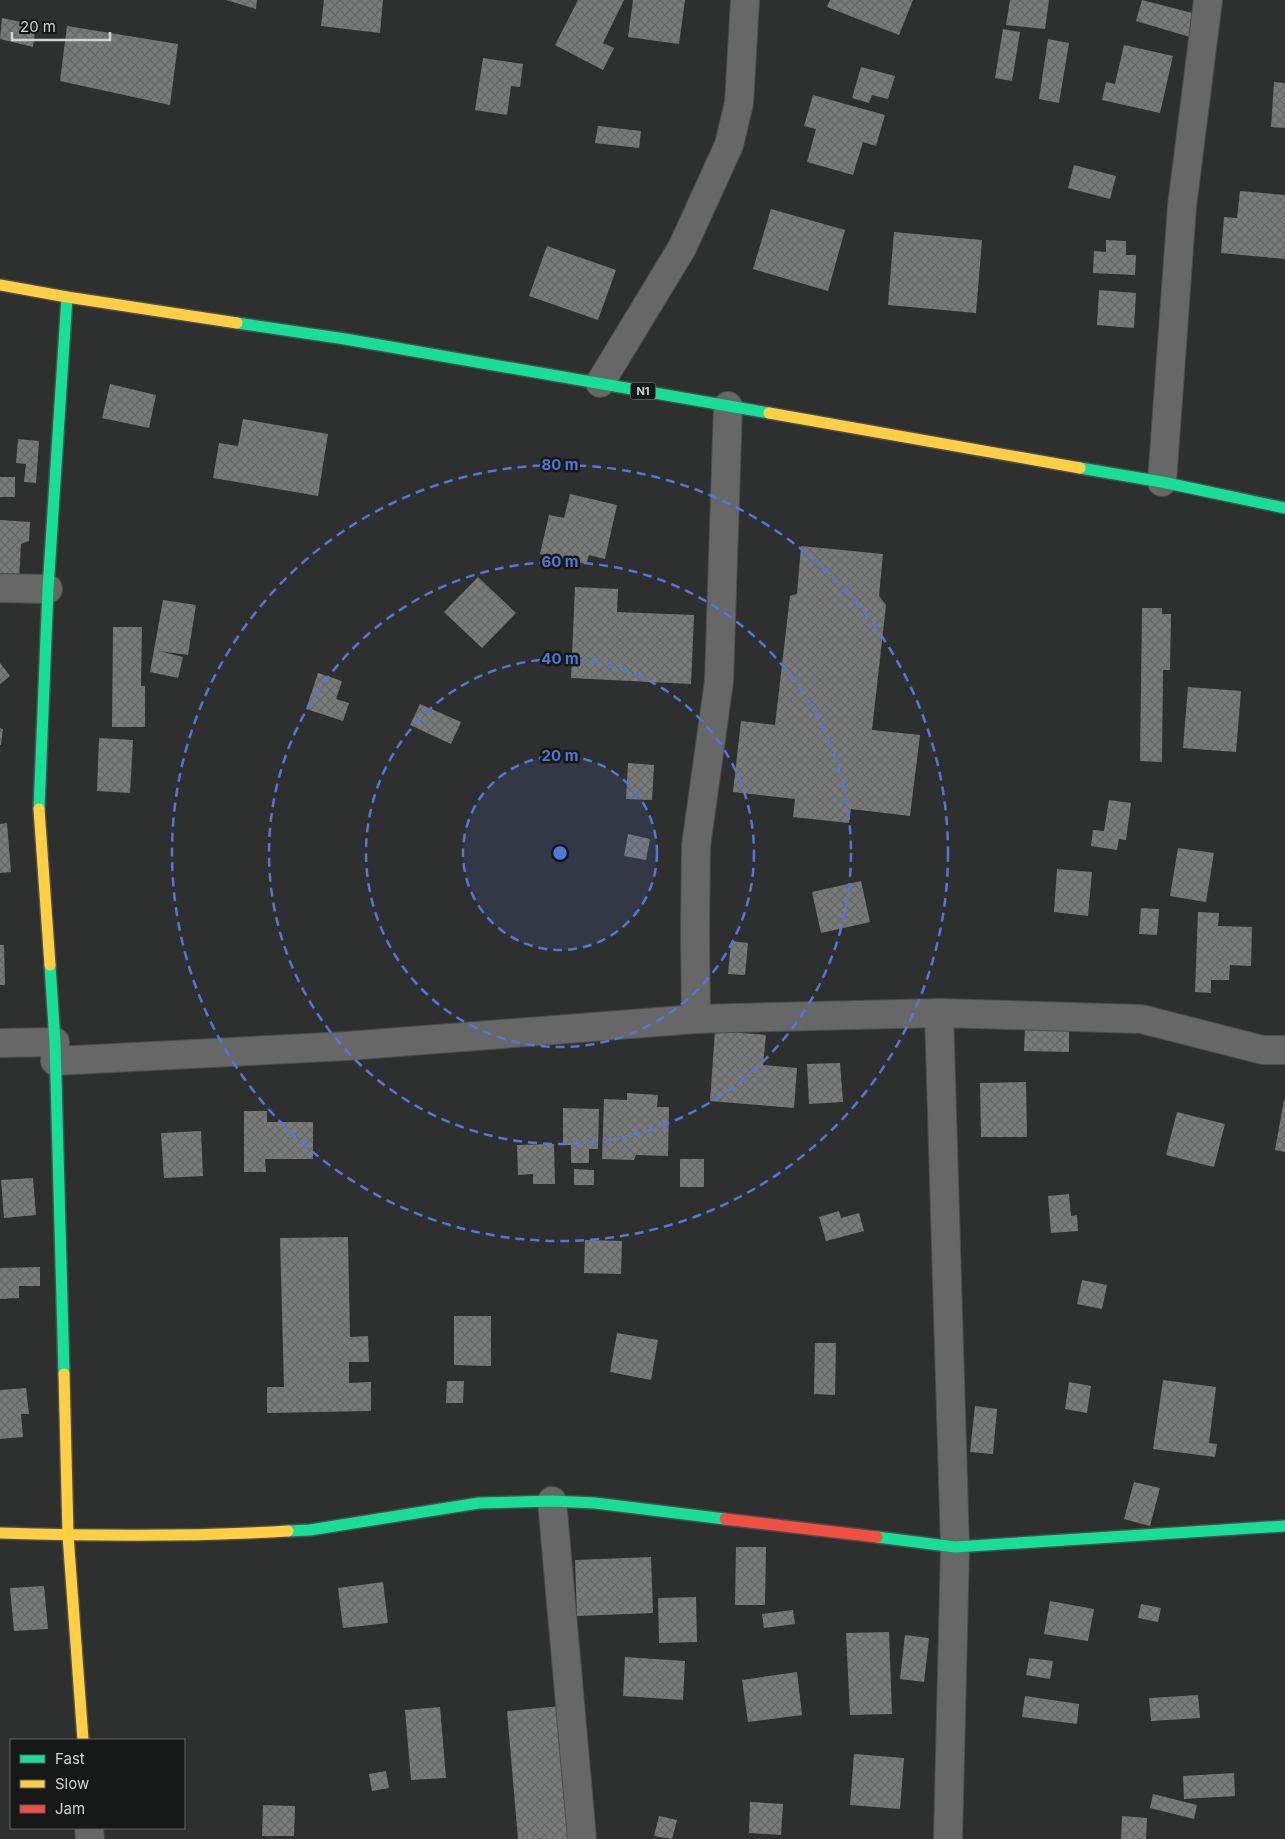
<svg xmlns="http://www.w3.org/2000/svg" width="1285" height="1839" viewBox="0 0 1285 1839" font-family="Inter,sans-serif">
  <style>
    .building { fill: url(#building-cross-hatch) }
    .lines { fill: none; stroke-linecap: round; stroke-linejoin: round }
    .street-casing { stroke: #4b4e4e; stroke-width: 30 }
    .fast-casing { stroke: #4b4e4e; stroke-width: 14 }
    .slow-casing { stroke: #4b4e4e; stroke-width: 14 }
    .jam-casing { stroke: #4b4e4e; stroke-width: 14 }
    .street { stroke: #686767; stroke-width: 28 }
    .fast { stroke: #16e098; stroke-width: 11 }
    .slow { stroke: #ffcf43; stroke-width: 11 }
    .jam { stroke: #f24e42; stroke-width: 11 }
    .ring { fill: none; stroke: #5376d7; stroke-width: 2.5; stroke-dasharray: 9 6 }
    .labels { text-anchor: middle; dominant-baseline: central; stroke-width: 5; stroke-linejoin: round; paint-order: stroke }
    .shield { fill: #171919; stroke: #999c9c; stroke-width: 1 }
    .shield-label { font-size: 11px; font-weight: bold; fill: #d1d4d4 }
    .centre { fill: #5376d7; stroke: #171919; stroke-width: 2.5 }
    .ring-label { font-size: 15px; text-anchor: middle; font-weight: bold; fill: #5376d7; stroke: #171919; stroke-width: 5; stroke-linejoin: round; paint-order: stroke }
  </style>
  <defs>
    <pattern id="building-cross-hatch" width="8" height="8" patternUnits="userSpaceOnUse" patternTransform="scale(1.25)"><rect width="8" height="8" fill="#797b7b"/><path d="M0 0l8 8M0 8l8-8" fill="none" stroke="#656666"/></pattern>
  </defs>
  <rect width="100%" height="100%" fill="#2e3030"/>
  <g class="building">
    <path d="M226 0H257L256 9Z"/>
    <path d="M324 0H383L380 33 321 26Z"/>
    <path d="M578 0H624L603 43 614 48 603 70 555 45Z"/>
    <path d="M633 0H685L679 44 628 37Z"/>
    <path d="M830 0H913L899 35 827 7Z"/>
    <path d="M1010 0H1049L1045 29 1006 25Z"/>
    <path d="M1142 0 1196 14 1190 37 1136 21Z"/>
    <path d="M2 18 36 25 33 47 0 39Z"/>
    <path d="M67 26 178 44 170 105 60 81Z"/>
    <path d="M1003 29 1020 32 1012 81 995 78Z"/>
    <path d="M1048 39 1069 43 1059 103 1039 99Z"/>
    <path d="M1124 45 1173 56 1160 113 1102 100 1106 82 1115 84Z"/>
    <path d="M483 58 523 64 520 87 511 86 507 115 475 110Z"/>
    <path d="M861 67 895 76 888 99 872 95 869 103 852 98Z"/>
    <path d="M1274 82 1285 83V128L1271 127Z"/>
    <path d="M813 95 885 115 876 146 863 142 853 175 807 162 816 129 804 126Z"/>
    <path d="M598 126 641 131 639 148 595 143Z"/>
    <path d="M1074 165 1116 176 1110 199 1068 188Z"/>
    <path d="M1240 191 1285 195V259L1221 253 1224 217 1237 218Z"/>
    <path d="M771 209 845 230 828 291 753 269Z"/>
    <path d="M894 232 982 240 976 313 888 305Z"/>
    <path d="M1106 240 1126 241V255H1136L1135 275 1093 273 1094 251 1106 252Z"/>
    <path d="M547 246 616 270 598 320 529 296Z"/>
    <path d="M1099 290 1136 293 1134 328 1097 325Z"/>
    <path d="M110 384 156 395 149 428 102 418Z"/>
    <path d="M243 419 328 434 318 496 213 478 219 443 238 446Z"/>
    <path d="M18 439 39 441 36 483 24 482 26 464 16 463Z"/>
    <rect x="0" y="477" width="15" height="20"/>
    <path d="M570 494 617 505 605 559 589 555 586 564 540 554 549 515 564 518Z"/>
    <path d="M0 520 30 522 29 541 21 544 19 581 0 580Z"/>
    <path d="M801 546 883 554 879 596 886 605 872 730 920 735 910 816 851 809 849 823 793 817 795 799 733 792 741 721 775 725 790 596 797 594Z"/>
    <path d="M478 577 516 613 482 648 444 612Z"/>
    <path d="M575 587 618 589 617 612 694 615 691 684 571 678Z"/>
    <path d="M163 600 196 605 188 655 159 651 183 657 178 678 150 672Z"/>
    <path d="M1142 608H1162V614H1171L1170 670H1163L1162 762 1140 761Z"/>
    <path d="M113 627H142L141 686H145V727H112Z"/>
    <path d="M0 663 10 676 0 684Z"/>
    <path d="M318 673 342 681 336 699 349 703 343 721 306 709Z"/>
    <path d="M1188 687 1241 691 1236 752 1183 748Z"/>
    <path d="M420 704 461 722 451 744 410 725Z"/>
    <path d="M0 728 3 729 1 745H0Z"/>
    <path d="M99 738 133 740 130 793 97 791Z"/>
    <path d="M628 763 654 765 652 800 626 799Z"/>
    <path d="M1109 800 1131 803 1126 840 1119 839 1117 850 1091 846 1093 830 1104 831Z"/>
    <path d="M7 823 11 872 0 873V824Z"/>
    <path d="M628 834 650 839 646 860 624 856Z"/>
    <path d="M1178 848 1214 853 1206 902 1170 896Z"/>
    <path d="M1057 869 1092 872 1088 916 1054 912Z"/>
    <path d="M861 881 870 922 821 933 812 892Z"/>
    <path d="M1141 908 1159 909 1157 935 1139 934Z"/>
    <path d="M1198 912 1219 913 1218 926 1252 927 1251 966 1230 965 1229 980H1211V993L1195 992Z"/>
    <path d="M731 941 748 943 745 975 728 974Z"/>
    <path d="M0 945H4L5 985H0Z"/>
    <path d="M1025 1029 1069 1030V1052L1024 1051Z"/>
    <path d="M715 1031 766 1035 763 1065 797 1068 794 1108 710 1101Z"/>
    <path d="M840 1063 843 1102 809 1104 807 1064Z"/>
    <path d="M1026 1082 1027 1137H981L980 1083Z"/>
    <path d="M627 1093 658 1095 657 1107H669L668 1156 636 1155 634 1160 602 1159 604 1099 627 1100Z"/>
    <path d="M1284 1100H1285V1152L1275 1150Z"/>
    <path d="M563 1108 599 1109 598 1149H589V1163H571V1145H563Z"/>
    <path d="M244 1111H267V1122H313V1159H265L266 1172H244Z"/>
    <path d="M1177 1112 1225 1124 1214 1167 1166 1155Z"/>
    <path d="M201 1131 203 1176 164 1178 161 1133Z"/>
    <path d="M554 1144 555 1184H533V1174L518 1175 517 1145Z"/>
    <rect x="680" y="1159" width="24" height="28"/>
    <path d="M574 1169 594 1170V1185H574Z"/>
    <path d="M33 1178 36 1215 4 1218 1 1180Z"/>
    <path d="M1069 1194 1071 1216 1077 1215 1078 1231 1051 1233 1048 1196Z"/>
    <path d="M839 1211 841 1218 859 1213 864 1231 826 1241 819 1217Z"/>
    <path d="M348 1237 350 1337 368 1336 369 1362H349V1383L371 1382V1411L267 1413V1387H284L280 1238Z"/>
    <path d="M585 1240 622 1241 621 1274 584 1273Z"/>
    <path d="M40 1267V1286H19V1298L0 1299V1268Z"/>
    <path d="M1082 1280 1107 1285 1102 1309 1077 1304Z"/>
    <path d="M454 1316H491V1366L454 1365Z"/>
    <path d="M617 1333 658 1340 651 1380 610 1372Z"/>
    <path d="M815 1343H836L835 1395 814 1394Z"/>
    <path d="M1163 1380 1216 1387 1209 1443 1217 1444 1215 1457 1153 1449Z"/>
    <path d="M447 1381H464L463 1403H446Z"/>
    <path d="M1069 1382 1091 1386 1087 1413 1065 1409Z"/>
    <path d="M26 1388 29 1414H21L23 1437 0 1439V1390Z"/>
    <path d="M975 1406 997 1409 993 1454 970 1452Z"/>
    <path d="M1134 1482 1160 1488 1150 1526 1124 1519Z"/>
    <path d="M736 1547H766L765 1605H735Z"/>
    <path d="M651 1557 653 1613 577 1616 575 1560Z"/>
    <path d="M383 1582 388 1623 343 1628 338 1588Z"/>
    <path d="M44 1586 48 1629 14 1631 10 1588Z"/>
    <path d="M696 1597 697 1642 659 1643 658 1598Z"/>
    <path d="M1050 1601 1094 1609 1088 1641 1044 1634Z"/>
    <path d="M1141 1604 1161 1608 1158 1622 1138 1618Z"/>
    <path d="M793 1610 795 1624 764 1628 762 1614Z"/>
    <path d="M889 1632 892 1714 850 1715 846 1633Z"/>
    <path d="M905 1635 929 1638 924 1682 900 1679Z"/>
    <path d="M625 1657 685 1661 683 1700 623 1696Z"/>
    <path d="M1029 1658 1053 1661 1050 1679 1026 1675Z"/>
    <path d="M797 1672 802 1715 748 1722 742 1680Z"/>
    <path d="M1198 1695 1200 1718 1151 1721 1149 1698Z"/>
    <path d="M1025 1696 1079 1704 1077 1724 1022 1717Z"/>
    <path d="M561 1706 573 1839H518L507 1711Z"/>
    <path d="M440 1707 446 1778 411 1780 405 1710Z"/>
    <path d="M854 1754 904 1758 900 1809 850 1805Z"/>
    <path d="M386 1771 389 1788 372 1791 369 1774Z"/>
    <path d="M1234 1773 1235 1796 1184 1799 1183 1776Z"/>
    <path d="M1153 1794 1197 1805 1194 1819 1150 1808Z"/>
    <path d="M750 1802 783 1804 781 1835 749 1833Z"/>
    <path d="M263 1805 295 1806 294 1836H262Z"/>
    <path d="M659 1816 677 1820 672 1839 654 1836Z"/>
    <path d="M1122 1816 1147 1818 1146 1839H1121Z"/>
  </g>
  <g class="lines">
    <g class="street-casing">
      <g id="street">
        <path d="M600 383 682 248 729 145 739 103 745 0"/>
        <path d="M1162 482 1182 206 1208 0"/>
        <path d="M0 588 48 589"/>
        <path d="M939 1013 955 1547 948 1839"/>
        <path d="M696 1019 695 932 696 846 719 681 728 406"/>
        <path d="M0 1043 55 1042"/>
        <path d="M55 1061 347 1046 696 1019 939 1013 1141 1019 1263 1050H1285"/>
        <path d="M552 1501 582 1839"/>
        <path d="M89 1828 90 1839"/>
      </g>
    </g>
    <g class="fast-casing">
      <g id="fast">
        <path d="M237 323 345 339 769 413"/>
        <path d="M1080 468 1162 482 1285 508"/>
        <path d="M39 809 48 589 67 297"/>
        <path d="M50 965 55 1042 64 1374"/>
        <path d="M288 1531 310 1530 479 1503 552 1501 595 1503 725 1519"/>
        <path d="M877 1537 955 1547 1285 1526"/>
      </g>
    </g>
    <g class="slow-casing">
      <g id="slow">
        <path d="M0 285 67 297 237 323"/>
        <path d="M769 413 1080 468"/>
        <path d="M39 809 50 965"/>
        <path d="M64 1374 68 1535 83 1740"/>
        <path d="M0 1533C96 1536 192 1537 288 1531"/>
      </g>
    </g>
    <g class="jam-casing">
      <path id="jam" d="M725 1519 877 1537"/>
    </g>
    <use href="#street" class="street"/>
    <use href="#fast" class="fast"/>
    <use href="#slow" class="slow"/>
    <use href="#jam" class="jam"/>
  </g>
  <circle cx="560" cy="853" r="97" fill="#5376d7" fill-opacity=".12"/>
  <g class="ring">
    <circle cx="560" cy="853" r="97"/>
    <circle cx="560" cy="853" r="194"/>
    <circle cx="560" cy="853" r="291"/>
    <circle cx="560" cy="853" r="388"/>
  </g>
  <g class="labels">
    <rect class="shield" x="630.5" y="382.5" width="25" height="17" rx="4"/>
    <g class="shield-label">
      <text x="643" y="391">N1</text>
    </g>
  </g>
  <circle cx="560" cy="853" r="8" class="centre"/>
  <g class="ring-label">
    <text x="560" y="470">80 m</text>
    <text x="560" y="567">60 m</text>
    <text x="560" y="664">40 m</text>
    <text x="560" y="761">20 m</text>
  </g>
  <rect x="10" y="1739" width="175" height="90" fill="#171919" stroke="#616464"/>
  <rect x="20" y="1755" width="25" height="8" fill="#16e098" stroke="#616464"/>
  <text x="55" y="1764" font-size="15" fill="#d1d4d4">Fast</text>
  <rect x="20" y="1780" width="25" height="8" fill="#ffcf43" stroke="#616464"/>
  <text x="55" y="1789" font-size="15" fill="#d1d4d4">Slow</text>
  <rect x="20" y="1805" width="25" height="8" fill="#f24e42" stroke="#616464"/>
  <text x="55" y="1814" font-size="15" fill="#d1d4d4">Jam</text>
  <path d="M12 32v8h98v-8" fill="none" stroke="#d1d4d4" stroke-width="2.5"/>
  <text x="20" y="32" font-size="15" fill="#d1d4d4" stroke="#171919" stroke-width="4" paint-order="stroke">20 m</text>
</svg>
